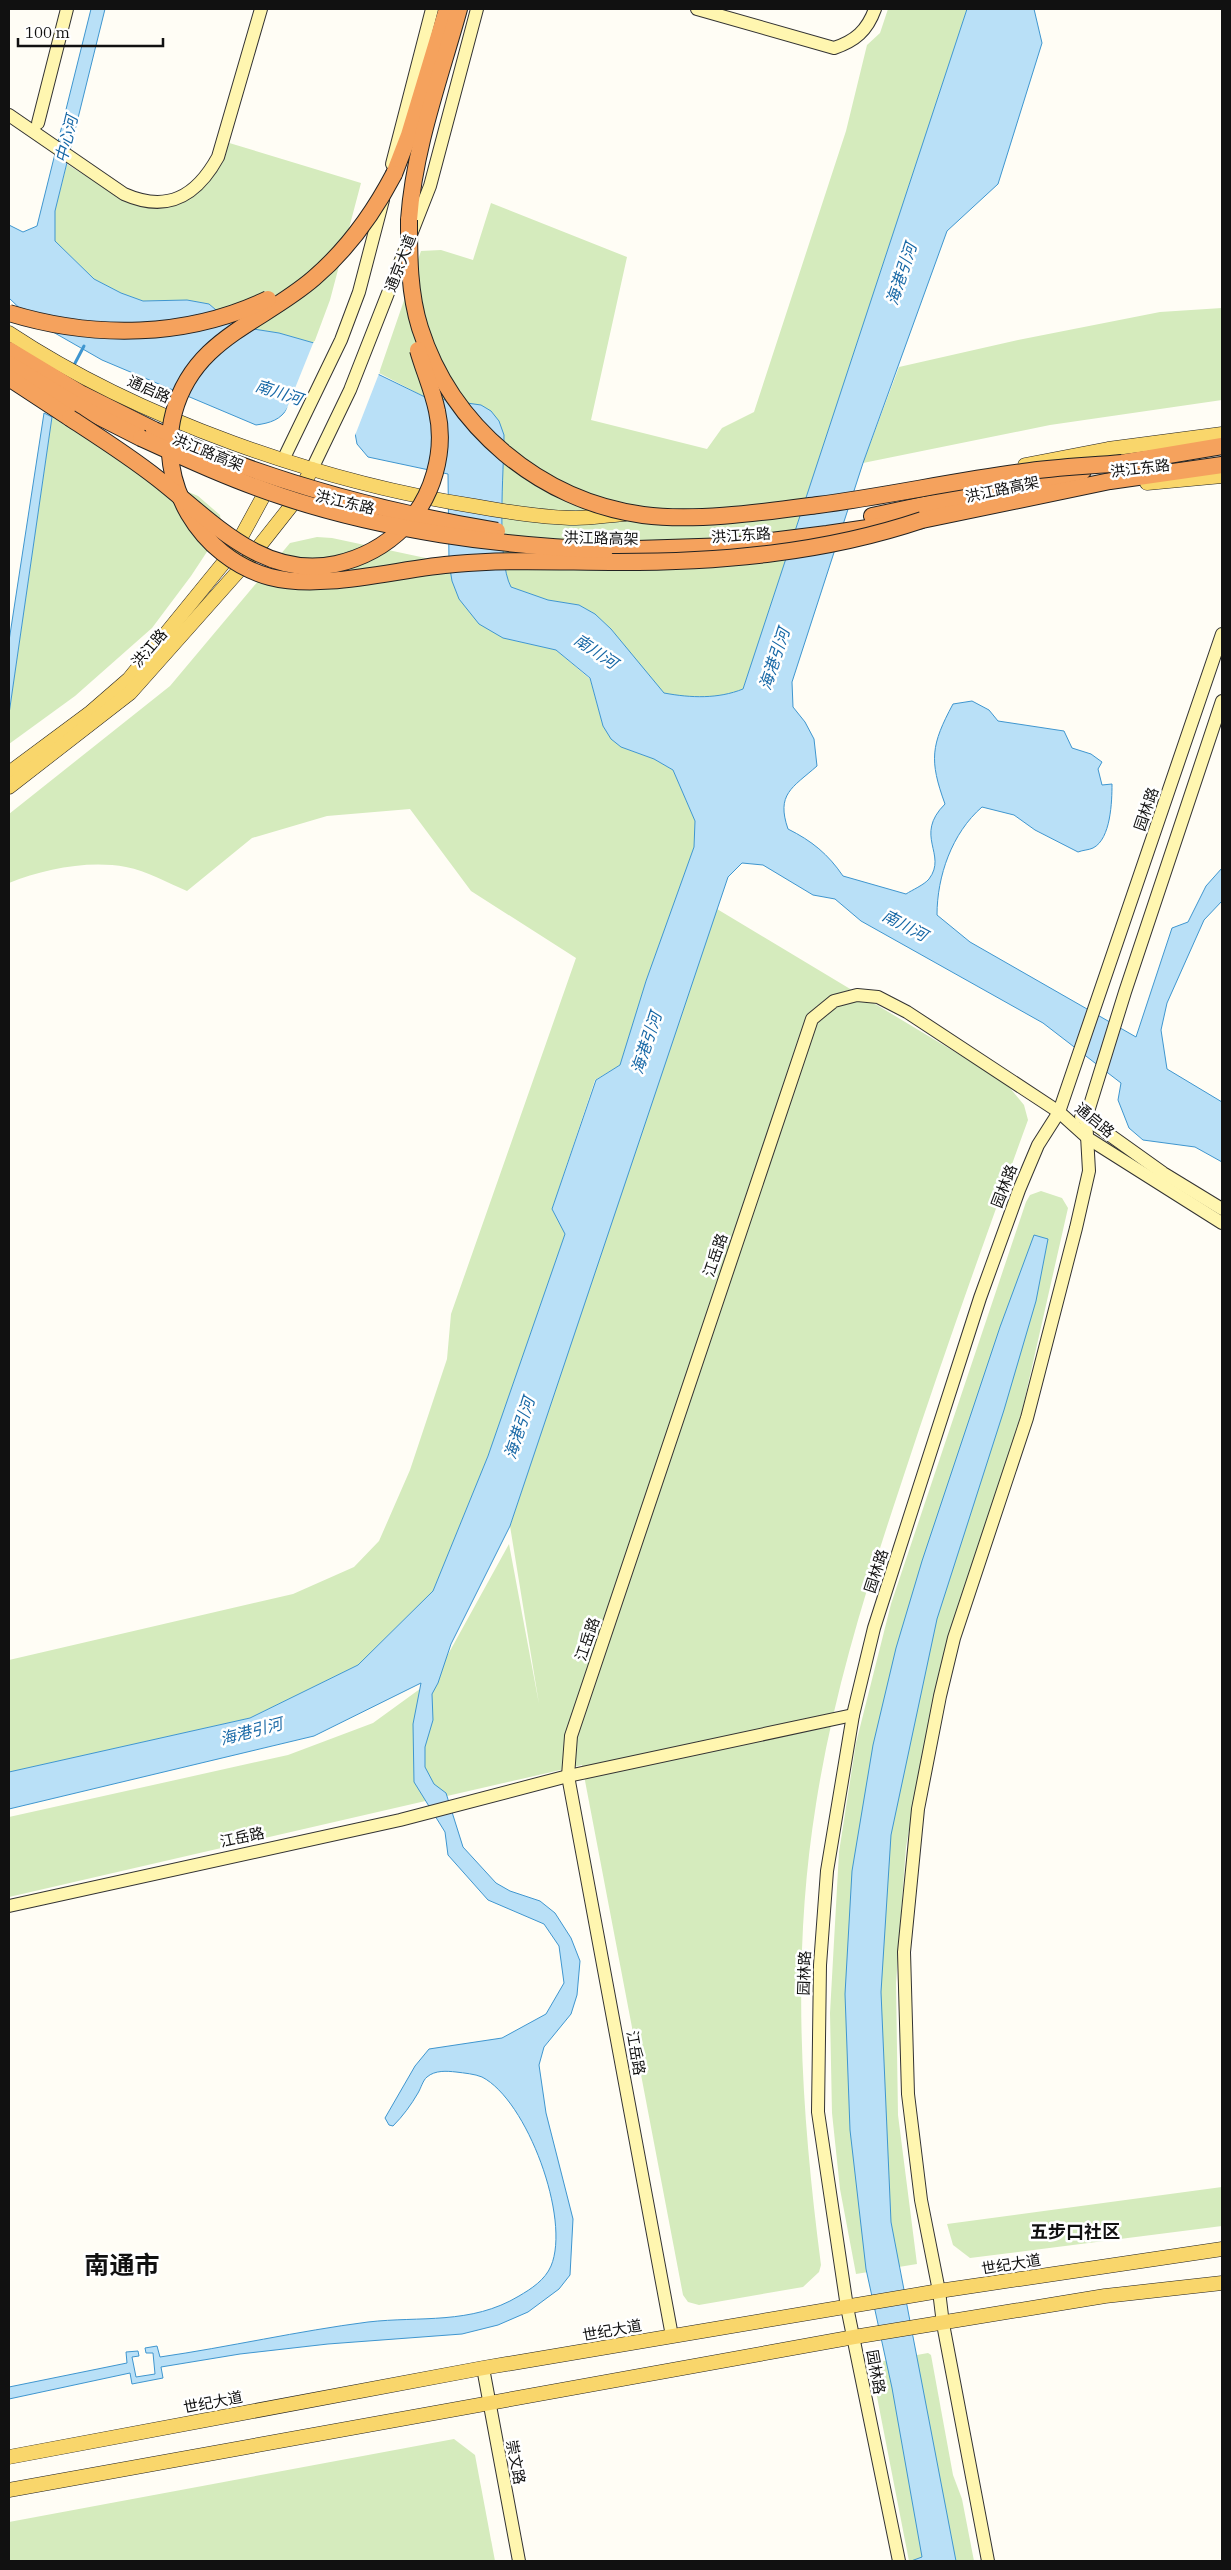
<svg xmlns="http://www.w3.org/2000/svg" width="1231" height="2570" viewBox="0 0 1231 2570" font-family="'IBM Plex Serif','Noto Sans SC',serif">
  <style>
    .green { fill: #d5ebbd }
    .water { fill: #b9e0f7; stroke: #3f96cf }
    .pier { fill: #fffdf5 }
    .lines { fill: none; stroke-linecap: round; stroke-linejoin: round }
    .stream { stroke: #3f96cf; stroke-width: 3 }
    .secondary-casing { stroke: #333; stroke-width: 14 }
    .primary-casing { stroke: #222; stroke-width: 15 }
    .highway-casing { stroke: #222; stroke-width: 18 }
    .secondary { stroke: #fff6b0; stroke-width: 12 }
    .primary { stroke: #f9d66b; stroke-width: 14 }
    .highway { stroke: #f5a25d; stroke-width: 16 }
    .highway-bridge-casing { stroke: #222; stroke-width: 18; stroke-linecap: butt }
    .highway-bridge { stroke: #f5a25d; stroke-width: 16 }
    .labels { text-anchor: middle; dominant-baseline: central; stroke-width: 5; stroke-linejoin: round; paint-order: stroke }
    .street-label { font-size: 15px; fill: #111; stroke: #fff }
    .water-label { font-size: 16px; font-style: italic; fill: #1768a6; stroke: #fff }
    .quarter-label { font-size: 18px; font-weight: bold; fill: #111; stroke: #fff }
    .town-label { font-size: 25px; font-weight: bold; fill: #111; stroke: #fff }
  </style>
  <rect width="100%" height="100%" fill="#fffdf5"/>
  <g class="green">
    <path d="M888 9H967L743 689C718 699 691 698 664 694L611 629 595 614 579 605 548 600 511 587C496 559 504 470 504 435L448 400 425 397 379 373 421 251 441 250 473 260 491 203 627 257 591 420 707 449 722 428 754 412 846 131 867 45 880 33Z"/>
    <path d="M226 142 361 183 330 300 314 343 279 333 247 328 229 321 209 304 187 300 143 301 121 293 94 279 55 241V211L67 164 106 189 142 204 196 193Z"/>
    <path d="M1222 308V400L1050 425 863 463 899 367 1018 340 1160 312Z"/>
    <path d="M52 417 134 469 198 496 220 515 222 529 191 576 152 628 75 696 9 744V714Z"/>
    <path d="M317 537 332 538 449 563 503 638 556 650 590 679 603 726 621 747 654 759 673 770 695 821 694 847 646 981 620 1065 595 1080 552 1209 565 1234 488 1456 433 1591 358 1665 250 1718 9 1772V1660L293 1594 354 1567 379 1541 410 1470 447 1359 451 1314 576 958 471 891 410 809 327 816 252 838 187 891C168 883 147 871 126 867 88 860 44 869 9 883V814L170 686 290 543Z"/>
    <path d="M717 909 1005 1082 1024 1105 1028 1120C984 1241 941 1362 901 1484 866 1589 833 1695 816 1804 791 1959 801 2111 821 2265L819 2272 803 2287 699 2305 688 2302 683 2295 582 1765 9 1897V1817L288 1755 373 1723 435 1678 509 1544 539 1704 510 1526Z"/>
    <path d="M1041 1191 1062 1198 1068 1208 1022 1411 978 1552 927 1729 906 1847 896 1983 898 2115 917 2264 856 2274 840 2189 832 2113 830 2013 839 1852 856 1743 891 1604 1026 1202 1030 1195Z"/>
    <path d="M1222 2187V2226L970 2258 953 2245 947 2224Z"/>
    <path d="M928 2353 931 2355 953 2475 962 2499 974 2561H909L871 2366 873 2363Z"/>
    <path d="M454 2439 475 2455 495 2561H9V2522Z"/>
  </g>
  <g class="water">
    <path d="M91 9H105L55 211V241L94 279 121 293 143 301 187 300 209 304 229 321 247 328 279 333 314 343 425 397 481 405 491 411 499 421 504 435C504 470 496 559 511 587L548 600 579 605 595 614 611 629 664 693C691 698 718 699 743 689L967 9H1034L1042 43 998 184 947 231 863 463 792 682 793 707 805 722 814 739 817 766C792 788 776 794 788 829 812 841 828 854 843 876L906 894C912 890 924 885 929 879 948 854 913 836 945 804 929 760 931 745 953 704L972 701 989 710 998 721 1064 731 1072 748 1091 754 1102 762 1098 769 1102 785 1112 784C1112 801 1111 839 1093 848 1089 850 1083 850 1078 852L1035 830 1014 815 982 807C952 833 937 876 937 915L970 942 1136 1037 1172 928 1188 922 1206 886 1222 868V901L1204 920 1167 1003 1161 1030 1167 1069 1222 1102V1162L1195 1147 1143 1140 1129 1128 1118 1100 1121 1083 1043 1023 861 921 835 899 813 895 763 865 742 863 728 877 510 1526 451 1644 438 1683 432 1694 433 1720 425 1747V1767L434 1784 446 1793 463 1847 496 1883 510 1891 540 1901 555 1913 571 1938 580 1961 577 1995 571 2014 544 2047 539 2065 546 2113 573 2219 570 2275 559 2289 528 2312 498 2325 462 2334 328 2344 240 2354 161 2367 163 2378 132 2384 130 2373 9 2399V2387L127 2363 126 2352 138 2351 139 2356 132 2357 136 2377 155 2374 153 2353H146L145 2348 157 2346 160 2357C229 2347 298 2331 368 2322 420 2316 471 2325 519 2296 531 2289 545 2280 551 2266 571 2219 527 2100 482 2077 475 2074 464 2073 456 2072 447 2071 435 2070 427 2077 423 2080 421 2088 418 2093 411 2105 403 2116 393 2126L389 2125 385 2118 415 2066 429 2049 502 2038 546 2014 564 1983 559 1946 544 1924 488 1900 448 1855 445 1832 414 1782 413 1724 421 1683 314 1736 9 1809V1772L250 1718 358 1665 433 1591 488 1456 565 1234 552 1209 596 1080 620 1065 646 981 694 847 695 821 673 770 654 759 621 747 611 739 603 726 590 678 556 650 503 638 479 624 459 599 452 581 449 563 448 474 368 457 357 444 355 433 288 407C281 420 270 423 256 425L102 360 32 320 9 298V225L23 232 37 226Z"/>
    <path d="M44 413 52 417 9 714V641Z"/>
    <path d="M1034 1235 1048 1239 1036 1301 1004 1410 937 1619 891 1835 881 1992 891 2222 956 2561H911L922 2557 892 2388 866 2269 850 2130 845 1994 852 1871 873 1745 896 1648 922 1561 1000 1327Z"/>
  </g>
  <path class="pier" d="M314 341 380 371 354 438 353 434 289 409 285 413Z"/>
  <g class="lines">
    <path class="stream" d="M73 367 84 346"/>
    <g class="secondary-casing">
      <g id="secondary">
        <path d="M697 9 834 48C855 41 867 31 875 9"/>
        <path d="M9 115 124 194C167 213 196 197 218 157L261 9"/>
        <path d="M38 123 67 9"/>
        <path d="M392 164 432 9"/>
        <path d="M283 460 341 340 359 292 383 200"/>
        <path d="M312 469 350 390 430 186 477 9"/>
        <path d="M1081 1117 1086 1118 1163 1173 1222 1209"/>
        <path d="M9 1906 400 1820 568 1776 853 1715"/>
        <path d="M672 2336 568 1776 571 1736 812 1019 834 1001 857 995 878 997 907 1012 1059 1112 1089 1139 1222 1223"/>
        <path d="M483 2368 519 2561"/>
        <path d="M899 2561 847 2307 818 2112 820 1965 827 1871 853 1715 874 1628 980 1298 1019 1190 1038 1145 1059 1112 1222 634"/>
        <path d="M988 2561 943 2324 939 2291 921 2200 908 2094 904 1952 918 1809 940 1696 954 1638 1027 1418 1076 1228 1089 1171 1086 1118 1125 992 1222 701"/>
      </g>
    </g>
    <g class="primary-casing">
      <g id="primary">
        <path d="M9 333C139 419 320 482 474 506 507 512 543 518 576 518 592 518 609 515 625 514"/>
        <path d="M1025 465 1108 449 1222 434"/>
        <path d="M1147 483 1222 476"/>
        <path d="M9 773 91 712 129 679 234 550 271 482"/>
        <path d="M9 787 130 693 250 558 291 506 312 469"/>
        <path d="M9 2457 483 2368 939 2291 1222 2249"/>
        <path d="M9 2490 854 2337 1105 2296 1222 2283"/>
      </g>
    </g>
    <g class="highway-casing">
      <g id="highway">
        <path d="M394 174 409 135 447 9"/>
        <path d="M409 220C414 148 440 78 459 9"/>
        <path d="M9 350 82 394 154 430"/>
        <path d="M9 364 78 406 141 438"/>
        <path d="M9 378 70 418"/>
        <path d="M1109 465 1222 446"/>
        <path d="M872 516 1083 471"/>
        <path d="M605 550 730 546 827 534 922 520 1110 481 1222 465"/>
      </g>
    </g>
    <use href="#secondary" class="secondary"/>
    <use href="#primary" class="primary"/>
    <use href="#highway" class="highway"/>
    <g class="highway-bridge-casing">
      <g id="highway-bridge">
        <path d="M394 174C373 214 349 248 314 278 262 323 194 338 174 412 155 482 200 558 270 577 323 591 400 568 455 564 510 559 564 562 618 562 721 562 824 553 922 520"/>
        <path d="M409 220C409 257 409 293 420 328 451 426 540 501 643 515 696 522 764 512 818 505 887 496 954 481 1023 472 1056 467 1089 466 1122 463"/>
        <path d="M9 313C94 339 187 338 268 299"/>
        <path d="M70 418C99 437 129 456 157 478 210 519 262 580 336 564 363 558 385 546 404 527 433 498 446 451 437 411 433 391 424 371 418 350"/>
        <path d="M154 430C264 480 378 511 497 531"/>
        <path d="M141 438C187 459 233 480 281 496 382 530 499 546 605 550"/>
      </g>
    </g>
    <use href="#highway-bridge" class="highway-bridge"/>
  </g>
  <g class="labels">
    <g class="street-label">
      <text transform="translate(400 263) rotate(-69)">通京大道</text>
      <text transform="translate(149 389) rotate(24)">通启路</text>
      <text transform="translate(208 452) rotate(22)">洪江路高架</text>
      <text transform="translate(1140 468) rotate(-7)">洪江东路</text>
      <text transform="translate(1002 489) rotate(-12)">洪江路高架</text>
      <text transform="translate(345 502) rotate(13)">洪江东路</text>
      <text transform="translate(741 535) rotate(-4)">洪江东路</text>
      <text transform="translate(601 538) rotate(1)">洪江路高架</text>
      <text transform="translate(149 648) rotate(-49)">洪江路</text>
      <text transform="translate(1146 809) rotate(-71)">园林路</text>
      <text transform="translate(1095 1120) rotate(39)">通启路</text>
      <text transform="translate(1004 1186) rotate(-69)">园林路</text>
      <text transform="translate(715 1255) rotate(-71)">江岳路</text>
      <text transform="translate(876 1571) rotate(-72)">园林路</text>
      <text transform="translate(587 1639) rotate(-71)">江岳路</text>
      <text transform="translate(242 1837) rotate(-12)">江岳路</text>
      <text transform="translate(804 1973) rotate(-88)">园林路</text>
      <text transform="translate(636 2053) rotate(80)">江岳路</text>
      <text transform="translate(1011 2264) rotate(-9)">世纪大道</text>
      <text transform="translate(612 2330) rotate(-10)">世纪大道</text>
      <text transform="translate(876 2372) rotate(80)">园林路</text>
      <text transform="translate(213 2402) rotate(-11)">世纪大道</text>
      <text transform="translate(516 2462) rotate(79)">崇文路</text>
    </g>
    <g class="water-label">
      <text transform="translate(66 139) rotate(-76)">中心河</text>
      <text transform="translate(901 274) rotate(-72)">海港引河</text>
      <text transform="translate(279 392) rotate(18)">南川河</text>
      <text transform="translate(596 651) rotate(34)">南川河</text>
      <text transform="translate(774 659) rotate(-72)">海港引河</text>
      <text transform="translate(905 925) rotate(28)">南川河</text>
      <text transform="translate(646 1043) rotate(-72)">海港引河</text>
      <text transform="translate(519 1428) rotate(-72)">海港引河</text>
      <text transform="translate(251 1731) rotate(-15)">海港引河</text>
    </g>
    <g class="quarter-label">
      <text x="1075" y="2231">五步口社区</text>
    </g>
    <g class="town-label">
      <text x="122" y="2264">南通市</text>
    </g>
  </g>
  <rect width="1231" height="2570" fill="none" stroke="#111111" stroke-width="20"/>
  <path d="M18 38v8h145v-8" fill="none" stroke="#111111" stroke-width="2.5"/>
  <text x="25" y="38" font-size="15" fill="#111111" stroke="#ffffff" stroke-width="4" paint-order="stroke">100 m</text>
</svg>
